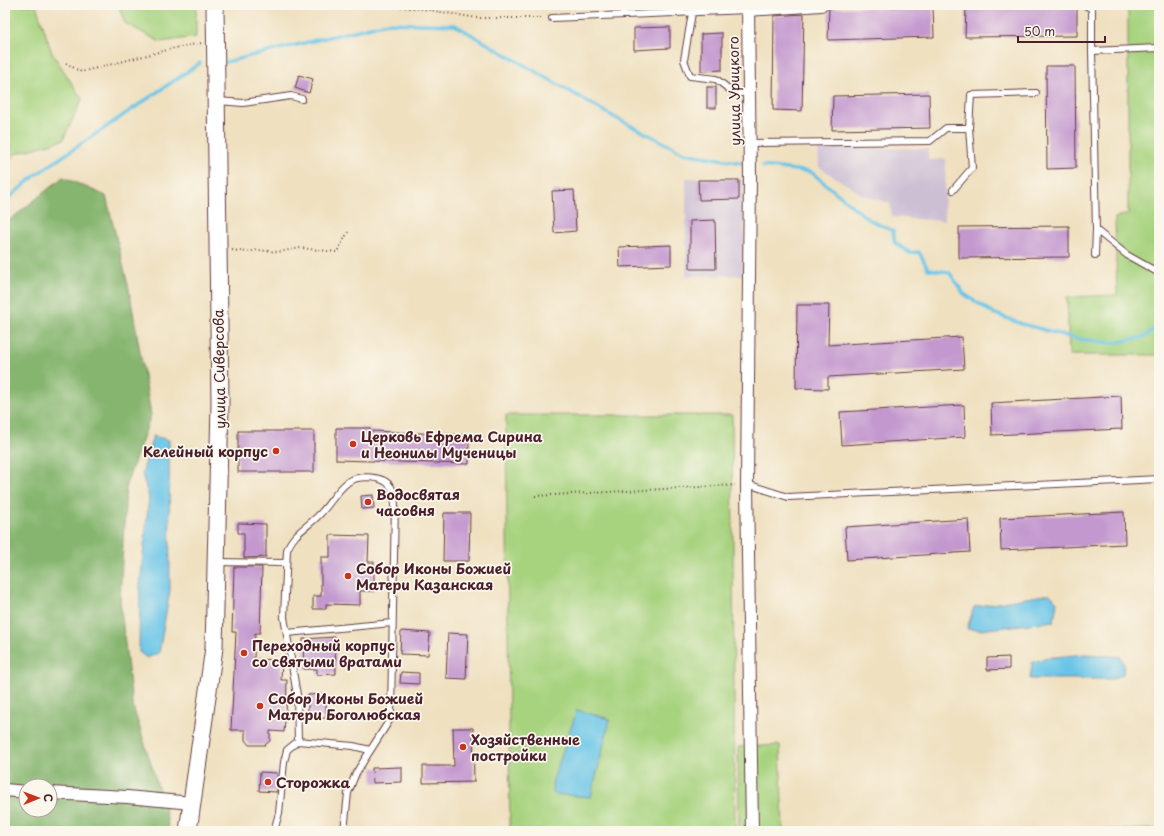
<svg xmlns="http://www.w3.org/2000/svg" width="1164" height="836" viewBox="0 0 1164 836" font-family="'Playpen Sans',sans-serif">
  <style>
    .industrial { fill: #ccbfd4 }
    .green { fill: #a7d37f; stroke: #787955 }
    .forest { fill: #85b56e; stroke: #686a4c; fill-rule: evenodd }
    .water { fill: #69c5e7; stroke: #5a7289 }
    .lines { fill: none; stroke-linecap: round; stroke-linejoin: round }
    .stream { stroke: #69c5e7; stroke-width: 3.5 }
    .building { fill: #c398cf }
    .lane-casing { stroke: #633c41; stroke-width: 8 }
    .street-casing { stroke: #633c41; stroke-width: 14 }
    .secondary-casing { stroke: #633c41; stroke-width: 19 }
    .path { stroke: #633c41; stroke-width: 2; stroke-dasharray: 1 3; stroke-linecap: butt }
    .lane { stroke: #fff; stroke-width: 6 }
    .street { stroke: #fff; stroke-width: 12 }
    .secondary { stroke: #fff; stroke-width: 17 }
    .poi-dot { fill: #c8321e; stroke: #fbf7ec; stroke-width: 1.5 }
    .labels { text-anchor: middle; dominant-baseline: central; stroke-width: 3.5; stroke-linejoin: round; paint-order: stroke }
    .street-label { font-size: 14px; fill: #4a1f2b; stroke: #fbf7ec }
    .poi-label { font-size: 14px; font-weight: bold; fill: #4a1f2b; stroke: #fbf7ec; text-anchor: start }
  </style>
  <rect width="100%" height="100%" fill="#fbf7ec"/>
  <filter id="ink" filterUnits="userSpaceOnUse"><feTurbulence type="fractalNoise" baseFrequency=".025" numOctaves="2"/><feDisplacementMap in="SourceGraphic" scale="8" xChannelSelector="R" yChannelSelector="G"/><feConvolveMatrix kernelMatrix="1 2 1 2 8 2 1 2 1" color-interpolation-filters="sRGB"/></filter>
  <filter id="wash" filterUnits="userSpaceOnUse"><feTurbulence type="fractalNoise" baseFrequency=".012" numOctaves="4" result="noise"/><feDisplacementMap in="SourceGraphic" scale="16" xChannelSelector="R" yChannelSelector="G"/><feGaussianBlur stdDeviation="0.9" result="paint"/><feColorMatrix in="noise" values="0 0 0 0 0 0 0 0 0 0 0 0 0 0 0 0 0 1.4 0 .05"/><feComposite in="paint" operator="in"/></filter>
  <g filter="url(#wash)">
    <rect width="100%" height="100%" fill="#efe0c0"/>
    <g class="industrial">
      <path d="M818 147 928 149V160L946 159 944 221 892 217 890 203 863 195 819 167Z"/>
      <path d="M686 178 743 179 744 275 686 276Z"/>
    </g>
    <g class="green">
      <path d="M5 5H36L52 53 82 99 63 140 15 154 5 164Z"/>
      <path d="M118 5H196V37L160 42 125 23Z"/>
      <path d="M1128 5H1159V355H1069L1067 297 1117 295 1115 218 1128 213Z"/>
      <path d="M506 415H732L735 831H510Z"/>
      <path d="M780 745 783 831H739L738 747Z"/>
      <path d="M1159 829V831H934Z"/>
    </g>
    <path class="forest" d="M63 177 106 196 129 289 151 415 126 485 120 601 132 703 165 809 169 831H5V224ZM26 786H50V810H26Z"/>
    <g class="water">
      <path d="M153 436 169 440 170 590 159 653 147 658 139 652 140 585 149 497 142 474Z"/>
      <path d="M1050 594 1057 602 1054 621 981 630 967 629 974 607Z"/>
      <path d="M1086 654 1121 657 1124 665 1123 674 1112 679H1030L1032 663 1044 658Z"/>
      <path d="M577 710 610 719 591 797 553 794 552 783Z"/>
    </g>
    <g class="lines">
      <g class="stream">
        <path d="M226 62 387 23 455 25 614 117 684 153 743 163"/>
        <path d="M763 166 811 172 868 219 893 231 895 243 910 253 919 252 928 269 949 272 964 294 993 313 1022 324 1078 339 1112 343 1144 337 1159 326"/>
        <path d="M5 201 37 174 200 63"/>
      </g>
    </g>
    <g id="blocks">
      <g class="building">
        <path d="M933 6 934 37 828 40 829 8Z"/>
        <path d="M1077 7V36L965 37 966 8Z"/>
        <path d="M804 14 802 111 773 110 774 16Z"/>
        <path d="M670 27V48L634 50V28Z"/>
        <path d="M722 33V70L701 71V34Z"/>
        <path d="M1046 66H1075L1076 168 1047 169Z"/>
        <path d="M299 75 313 79 309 93 295 88Z"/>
        <rect x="707" y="87" width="9" height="21"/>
        <path d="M929 94 930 128 832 130 833 96Z"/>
        <path d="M698 180H739V199L699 200Z"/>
        <path d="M574 190 576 231 554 233 552 191Z"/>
        <path d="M715 220 716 269H690V221Z"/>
        <path d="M1069 226V257L959 258V227Z"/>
        <path d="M671 245V265L620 267 619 247Z"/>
        <path d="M797 305H829L828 345 962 337 964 369 828 377V389L796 388Z"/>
        <path d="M1121 396 1122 429 992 435 991 403Z"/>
        <path d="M964 405 965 437 842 445 840 412Z"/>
        <path d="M336 428H370V431L469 435V464L336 460Z"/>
        <rect x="238" y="431" width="76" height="41"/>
        <path d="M373 495 374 508 362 509 361 496Z"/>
        <path d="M1124 512 1125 544 1001 550 1000 518Z"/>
        <path d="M444 513H470L469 561H443Z"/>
        <path d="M968 519 970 552 847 560 845 527Z"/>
        <path d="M238 523 266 524V557L244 558V533H238Z"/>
        <path d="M330 535 369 536 368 562H374V591H360V605L326 604V609H313V596H321V557H330Z"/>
        <path d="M234 567H262L260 633H255L254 659 282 660 281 680H287L286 719H285L284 732 270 731V741L265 745H249L245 740V730H231L236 632H232Z"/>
        <path d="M401 631 430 633 428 655 400 654Z"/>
        <path d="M448 633 468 634 466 679 446 678Z"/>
        <path d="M335 637 336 674 317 675V669H304L303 639Z"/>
        <path d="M1009 657V669L987 670V658Z"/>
        <path d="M401 672 419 673V684L400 683Z"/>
        <path d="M326 694V718H308V695Z"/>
        <path d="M453 728H473L474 782 423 783V766H454Z"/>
        <path d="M402 767V782L373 783 372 768Z"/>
        <path d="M260 772 277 773V792L259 791Z"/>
      </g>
    </g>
  </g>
  <g filter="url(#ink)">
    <use href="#blocks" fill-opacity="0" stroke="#633c41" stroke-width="1"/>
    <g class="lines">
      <g class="lane-casing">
        <g id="lane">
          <path d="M622 5 624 15"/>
          <path d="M1085 5 1092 9V51L1159 48"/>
          <path d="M692 13 684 60 690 76 716 79 734 93H749"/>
          <path d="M552 18 748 10"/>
          <path d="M1092 51 1096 230 1127 255 1159 273"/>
          <path d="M218 101 243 103 291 96 302 99"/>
          <path d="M969 128 971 95 1036 93"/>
          <path d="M750 143 930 141 946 128H969L972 168 953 190"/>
          <path d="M1095 255 1096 230"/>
          <path d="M747 484 788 497 1159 479"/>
          <path d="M217 562 286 563"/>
          <path d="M287 633 392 623"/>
          <path d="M298 741 297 695 284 617 287 550C293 533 308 527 320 514 330 504 336 491 348 482 358 475 384 475 391 487 394 492 394 498 395 504L391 711 389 721 356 773 348 793 344 831"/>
          <path d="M274 831 279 813 284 762 287 750 298 741 353 746 370 750"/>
        </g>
      </g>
      <g class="street-casing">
        <g id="street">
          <path d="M748 5 750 176 747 484 752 831"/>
          <path d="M748 10 821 5"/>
          <path d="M5 790 26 792"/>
          <path d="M50 793 127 797 192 803"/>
        </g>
      </g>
      <g class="secondary-casing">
        <path id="secondary" d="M188 831 214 648 220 404 215 5"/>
      </g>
      <g class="path">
        <path d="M228 5H247"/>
        <path d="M377 5 423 9 477 18H543"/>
        <path d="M66 63 81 72 175 48 202 43"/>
        <path d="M232 250 246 252 258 250 278 252 301 248 337 252 348 232"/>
        <path d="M535 496 735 485"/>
      </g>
      <use href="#lane" class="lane"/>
      <use href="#street" class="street"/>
      <use href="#secondary" class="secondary"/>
    </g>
  </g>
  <g class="poi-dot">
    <circle cx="353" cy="444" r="4"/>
    <circle cx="276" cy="451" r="4"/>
    <circle cx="368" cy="502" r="4"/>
    <circle cx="348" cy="576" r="4"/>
    <circle cx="244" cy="653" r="4"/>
    <circle cx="260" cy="706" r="4"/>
    <circle cx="463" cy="747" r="4"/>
    <circle cx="268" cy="782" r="4"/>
  </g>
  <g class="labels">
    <g class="street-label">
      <text transform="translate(734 91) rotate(-91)">улица Урицкого</text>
      <text transform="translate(219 369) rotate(-91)">улица Сиверсова</text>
    </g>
    <g class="poi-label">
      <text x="361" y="436">Церковь Ефрема Сирина<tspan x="361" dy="16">и Неонилы Мученицы</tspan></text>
      <text x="268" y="451" text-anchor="end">Келейный корпус</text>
      <text x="376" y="494">Водосвятая<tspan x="376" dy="16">часовня</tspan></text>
      <text x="356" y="568">Собор Иконы Божией<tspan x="356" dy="16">Матери Казанская</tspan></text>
      <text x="252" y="645">Переходный корпус<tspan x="252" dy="16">со святыми вратами</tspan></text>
      <text x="268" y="698">Собор Иконы Божией<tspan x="268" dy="16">Матери Боголюбская</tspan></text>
      <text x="471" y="739">Хозяйственные<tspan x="471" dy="16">постройки</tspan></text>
      <text x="276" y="782">Сторожка</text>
    </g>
  </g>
  <rect width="1164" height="836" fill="none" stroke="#fbf7ec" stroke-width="20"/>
  <g transform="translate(38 798) rotate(89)"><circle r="19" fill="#fbf7ec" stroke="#b4a19f"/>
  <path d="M0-3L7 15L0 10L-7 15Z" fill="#c8321e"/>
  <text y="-6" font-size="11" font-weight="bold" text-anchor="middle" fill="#4a1f2b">С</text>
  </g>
  <path d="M1018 36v6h87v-6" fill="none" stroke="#4a1f2b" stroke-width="2"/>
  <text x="1024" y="36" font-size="12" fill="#4a1f2b" stroke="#fbf7ec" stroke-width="3" paint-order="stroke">50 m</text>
</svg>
